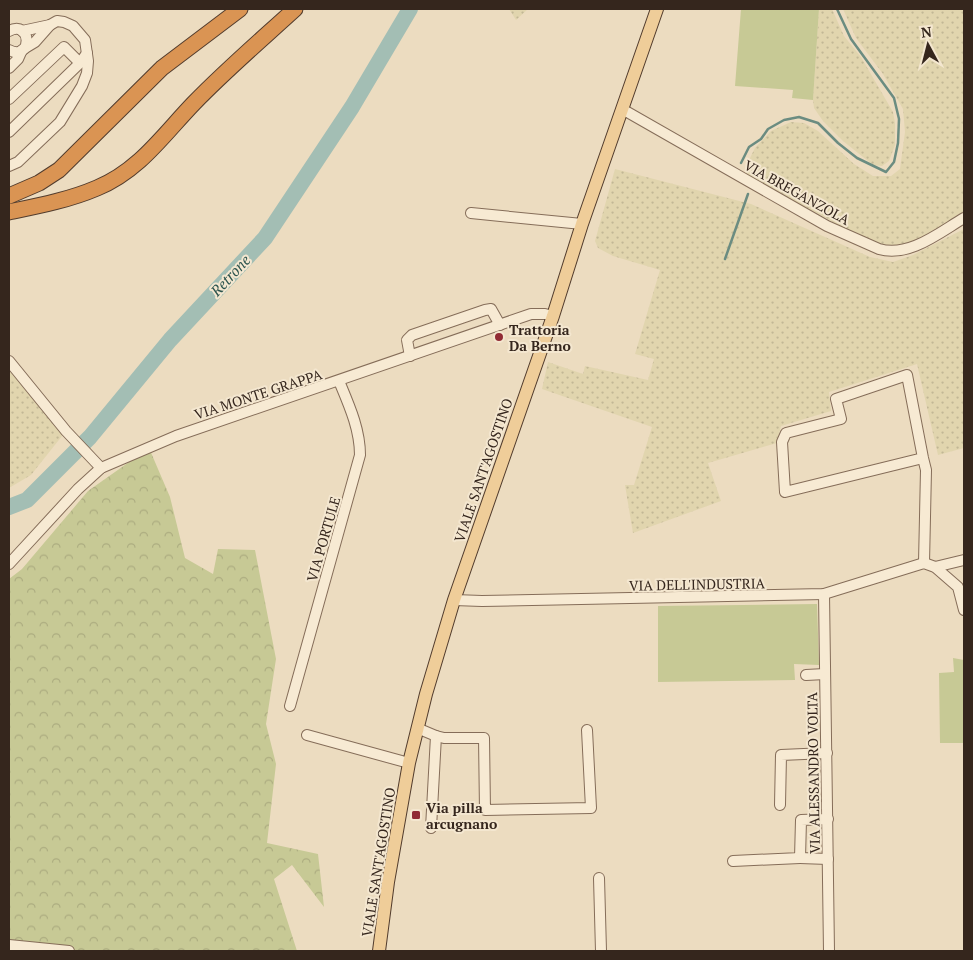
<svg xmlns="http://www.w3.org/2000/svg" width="973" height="960" viewBox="0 0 973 960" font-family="'PT Serif',serif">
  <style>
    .farmland { fill: url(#farmland-dots) }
    .grass { fill: #c7c995 }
    .forest { fill: url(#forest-crowns) }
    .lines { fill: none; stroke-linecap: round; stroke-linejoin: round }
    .stream { stroke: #6b8c81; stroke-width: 2.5 }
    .river { stroke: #a3beb4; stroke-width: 16 }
    .minor-casing { stroke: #856d59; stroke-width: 12 }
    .major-casing { stroke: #523c2d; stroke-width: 14 }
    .highway-casing { stroke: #523c2d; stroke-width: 17 }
    .minor { stroke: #f7ead3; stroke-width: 10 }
    .major { stroke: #efcd99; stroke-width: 12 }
    .highway { stroke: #da9453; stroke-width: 15 }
    .poi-dot { fill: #912b34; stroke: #f4e7d0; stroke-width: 2 }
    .labels { text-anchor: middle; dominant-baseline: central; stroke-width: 4; stroke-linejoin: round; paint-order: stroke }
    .street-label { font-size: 14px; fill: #35261d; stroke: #f4e7d0 }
    .poi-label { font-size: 14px; font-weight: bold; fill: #35261d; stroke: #f4e7d0; text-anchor: start }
    .water-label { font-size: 15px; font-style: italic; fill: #2c544e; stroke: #f4e7d0 }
  </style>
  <defs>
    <pattern id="farmland-dots" width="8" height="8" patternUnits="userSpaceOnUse" patternTransform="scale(1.25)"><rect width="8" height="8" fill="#e1d5ae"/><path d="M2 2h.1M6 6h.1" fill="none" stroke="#c2b795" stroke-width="1.8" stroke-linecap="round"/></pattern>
    <pattern id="forest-crowns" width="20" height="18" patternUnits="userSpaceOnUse" patternTransform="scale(1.25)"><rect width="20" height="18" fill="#c7c995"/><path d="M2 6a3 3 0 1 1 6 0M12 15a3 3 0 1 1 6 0" fill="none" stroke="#acac80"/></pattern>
  </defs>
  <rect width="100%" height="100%" fill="#ecdcc0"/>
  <g class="farmland">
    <path d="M509 9H528L516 20Z"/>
    <path d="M819 9H832L844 36 861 57 893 112 895 123V145L889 161 882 166 873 165 843 141 823 121 814 108 813 100Z"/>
    <path d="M843 9H964V215L913 243 888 247 856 235 745 173 746 166 755 148 771 131 791 122 804 123 818 131 854 164 873 176H891L900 169 905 132 903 109 883 74 856 38Z"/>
    <path d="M615 169 751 204 870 257 893 262 913 255 964 229V448L938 455 917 364 829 392 831 411 781 426 777 443 708 463 721 501 633 533 625 485H634L652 427 542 389 548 362 583 374 585 366 648 380 654 359 635 354 660 270 613 256 598 248 595 241Z"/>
    <path d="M9 361 66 431 31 475 9 488Z"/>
  </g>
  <g class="grass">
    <path d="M741 9H819L813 100 792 98 793 90 735 86Z"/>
    <path d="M817 604 819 665 794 664 795 680 658 682V606Z"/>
    <path d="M953 658 964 660V743H940L939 673 954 672Z"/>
  </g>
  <path class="forest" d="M149 448 170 497 185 558 213 574 218 549 255 550 276 659 266 724 276 764 267 843 318 854 324 907 292 865 274 879 297 951H9V579L22 569 88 491Z"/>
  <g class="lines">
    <g class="stream">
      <path d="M741 163 749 147 761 139 768 129 784 120 799 117 818 123 838 143 857 158 886 172 894 162 898 143 899 119 894 98 851 39 837 9"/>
      <path d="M725 259 748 194"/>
    </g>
    <path class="river" d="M9 507 27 500 90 437 170 340 265 238 352 107 410 9"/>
    <g class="minor-casing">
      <g id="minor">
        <path d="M9 31C32 19 33 62 9 50"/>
        <path d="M25 48 35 42 50 25"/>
        <path d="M9 68 18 59 22 50"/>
        <path d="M9 99 64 47 80 63"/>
        <path d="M622 109 827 226 879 249C909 258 940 232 964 218"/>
        <path d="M9 132 80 63 87 53"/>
        <path d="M9 166 18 162 60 122 82 86 87 73 88 61 85 40 73 26 64 22 57 21 50 25 22 31"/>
        <path d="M471 213 582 224"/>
        <path d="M410 356 407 340 412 335 485 310 491 309 500 325"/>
        <path d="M9 361 66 431 101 468"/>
        <path d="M923 458 785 492 782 442 786 433 841 419 836 399 907 375 923 458 926 470 924 563"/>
        <path d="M9 564 78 489 101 468 176 436 531 314H545L553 316"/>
        <path d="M935 567 964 560"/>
        <path d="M824 594 829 951"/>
        <path d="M454 600 482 601 824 594 924 563 935 567 958 587 964 610"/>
        <path d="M806 675 825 674"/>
        <path d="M290 706 360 455C360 429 349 405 339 381"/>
        <path d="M417 728 436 736 431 828"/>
        <path d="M307 735 409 763"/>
        <path d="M436 736 444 738H484L485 810 591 808 587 730"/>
        <path d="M780 805 781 755 827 753"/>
        <path d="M800 858 828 859"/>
        <path d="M733 861 800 858 801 820 828 819"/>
        <path d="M599 878 601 951"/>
        <path d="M9 945 69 951"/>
      </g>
    </g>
    <g class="major-casing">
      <path id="major" d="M379 951 388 882 409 763 426 694 454 600 553 316 582 224 657 9"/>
    </g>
    <g class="highway-casing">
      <g id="highway">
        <path d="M9 196 39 183 59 170 162 68 240 9"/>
        <path d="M9 212C38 206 69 200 97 188 139 171 164 134 194 103 226 70 261 40 295 9"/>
      </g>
    </g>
    <use href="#minor" class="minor"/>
    <use href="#major" class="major"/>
    <use href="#highway" class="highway"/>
  </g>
  <g class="poi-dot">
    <circle cx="499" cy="337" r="5"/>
    <rect x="411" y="810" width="10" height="10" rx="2.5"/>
  </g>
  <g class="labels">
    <g class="street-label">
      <text transform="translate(797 192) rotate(29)">VIA BREGANZOLA</text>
      <text transform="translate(258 394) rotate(-18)">VIA MONTE GRAPPA</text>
      <text transform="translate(483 470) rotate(-71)">VIALE SANT'AGOSTINO</text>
      <text transform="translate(323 539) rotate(-74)">VIA PORTULE</text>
      <text transform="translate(697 584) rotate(-1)">VIA DELL'INDUSTRIA</text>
      <text transform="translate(813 773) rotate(-91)">VIA ALESSANDRO VOLTA</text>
      <text transform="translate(378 862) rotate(-81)">VIALE SANT'AGOSTINO</text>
    </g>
    <g class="poi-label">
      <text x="509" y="329">Trattoria<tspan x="509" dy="16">Da Berno</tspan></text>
      <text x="426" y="807">Via pilla<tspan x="426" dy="16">arcugnano</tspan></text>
    </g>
    <g class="water-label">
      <text transform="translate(230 275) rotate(-47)">Retrone</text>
    </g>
  </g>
  <rect width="973" height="960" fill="none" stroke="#35261d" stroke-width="20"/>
  <g transform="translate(928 45) rotate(353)" stroke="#f4e7d0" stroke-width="4" paint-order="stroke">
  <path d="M0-4L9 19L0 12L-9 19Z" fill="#35261d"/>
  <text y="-8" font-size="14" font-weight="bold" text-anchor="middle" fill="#35261d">N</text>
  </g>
</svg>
